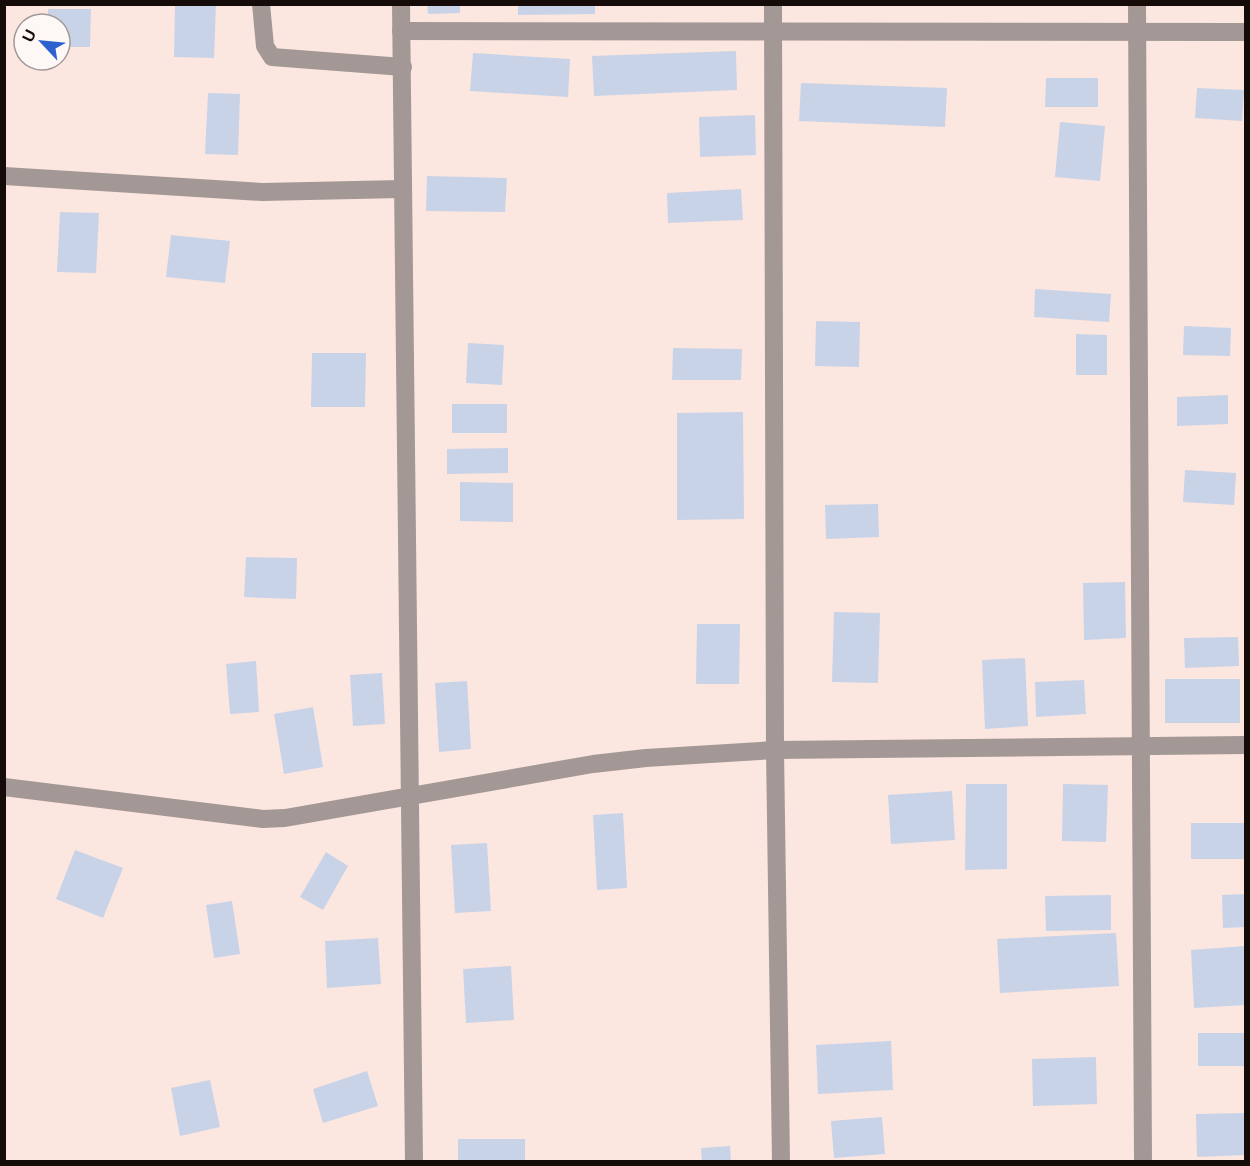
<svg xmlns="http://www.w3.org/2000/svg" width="1250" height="1166" viewBox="0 0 1250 1166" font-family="Helvetica,sans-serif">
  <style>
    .building { fill: #c8d3e8 }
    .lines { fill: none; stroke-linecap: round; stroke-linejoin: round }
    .street { stroke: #a39895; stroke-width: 18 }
  </style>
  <rect width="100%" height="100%" fill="#fce6e0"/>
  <g class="building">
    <path d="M175 4H216L214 58 174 57Z"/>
    <path d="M427 4H460V13L428 14Z"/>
    <path d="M518 4H595V14L518 15Z"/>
    <path d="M48 9H91L90 47H60V24H48Z"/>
    <path d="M736 51 737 90 594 96 592 56Z"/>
    <path d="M473 53 570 59 568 97 470 91Z"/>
    <path d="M1046 78H1098V107H1045Z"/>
    <path d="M801 83 947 88 945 127 799 121Z"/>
    <path d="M1197 88 1244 90 1242 121 1195 118Z"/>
    <path d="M208 93 240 94 238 155 205 154Z"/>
    <path d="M755 115 756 155 700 157 699 117Z"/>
    <path d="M1060 122 1105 126 1100 181 1055 177Z"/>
    <path d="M427 176 507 178 505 212 426 211Z"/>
    <path d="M741 189 743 220 668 223 667 193Z"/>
    <path d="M60 212 99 213 96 273 57 272Z"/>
    <path d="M171 235 230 241 225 283 166 277Z"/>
    <path d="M1035 289 1111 294 1109 322 1034 317Z"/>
    <path d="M816 321 860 322 859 367 815 366Z"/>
    <path d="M1184 326 1231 328 1230 356 1183 355Z"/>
    <path d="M1076 334 1107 335V375H1076Z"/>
    <path d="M468 343 504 345 502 385 466 383Z"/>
    <path d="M673 348 742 349 741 380H672Z"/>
    <path d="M312 353H366L365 407H311Z"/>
    <path d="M1228 395V424L1177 426V397Z"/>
    <rect x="452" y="404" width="55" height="29"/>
    <path d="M743 412 744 519 677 520V413Z"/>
    <path d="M508 448V473L447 474V449Z"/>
    <path d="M1185 470 1236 473 1234 505 1183 502Z"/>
    <path d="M460 482 513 483V522L460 521Z"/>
    <path d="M878 504 879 537 826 539 825 505Z"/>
    <path d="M246 557 297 558 296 599 244 597Z"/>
    <path d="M1125 582 1126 638 1084 640 1083 583Z"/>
    <path d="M834 612 880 613 878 683 832 682Z"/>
    <path d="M697 624H740L739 684H696Z"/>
    <path d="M1238 637 1239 666 1185 668 1184 638Z"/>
    <path d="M1025 658 1028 726 985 729 982 660Z"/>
    <path d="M256 661 259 712 230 714 226 664Z"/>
    <path d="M382 673 385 724 353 726 350 675Z"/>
    <rect x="1165" y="679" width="75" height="44"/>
    <path d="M1084 680 1086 714 1036 717 1035 682Z"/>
    <path d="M467 681 471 749 439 752 435 683Z"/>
    <path d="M313 707 323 767 284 774 274 714Z"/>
    <path d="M966 784H1007V869L965 870Z"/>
    <path d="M1063 784 1108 785 1106 842 1062 841Z"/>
    <path d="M952 791 955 840 891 844 888 795Z"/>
    <path d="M623 813 627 888 597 890 593 815Z"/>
    <rect x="1191" y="823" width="55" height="36"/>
    <path d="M487 843 491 911 455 913 451 845Z"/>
    <path d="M75 850 123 868 103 918 56 899Z"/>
    <path d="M326 852 348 866 323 910 300 897Z"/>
    <path d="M1246 894V927L1223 928 1222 895Z"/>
    <path d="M1111 895V930L1046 931 1045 896Z"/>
    <path d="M232 901 240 954 214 958 206 905Z"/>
    <path d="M1116 933 1119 986 1000 993 997 939Z"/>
    <path d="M378 938 381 984 327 988 325 941Z"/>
    <path d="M1246 946V1005L1194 1008 1191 950Z"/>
    <path d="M511 966 514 1020 466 1023 463 969Z"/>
    <rect x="1198" y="1033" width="48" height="33"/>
    <path d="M891 1041 893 1090 818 1094 816 1045Z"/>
    <path d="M1096 1057 1097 1104 1033 1106 1032 1059Z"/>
    <path d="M367 1071 378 1106 323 1123 313 1089Z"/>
    <path d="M210 1080 220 1127 180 1136 171 1088Z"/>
    <path d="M1246 1113V1155L1197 1157 1196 1114Z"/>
    <path d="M882 1117 885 1154 834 1158 831 1121Z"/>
    <rect x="458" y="1139" width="67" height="23"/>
    <path d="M730 1146 731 1162H702L701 1148Z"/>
  </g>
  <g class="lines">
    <g class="street">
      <path d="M261 4 265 46 272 57 403 67"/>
      <path d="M401 4 414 1162"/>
      <path d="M773 4 775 750 781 1162"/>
      <path d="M1137 4 1143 1162"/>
      <path d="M401 31 1246 32"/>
      <path d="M4 176 262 192 401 189"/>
      <path d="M4 787 263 819 285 818 593 764 646 758 775 750 1246 745"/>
    </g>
  </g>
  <rect width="1250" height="1166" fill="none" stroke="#150c0a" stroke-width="12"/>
  <g transform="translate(42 42) rotate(296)"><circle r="28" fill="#fdf7f6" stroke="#a09998" stroke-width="1.5"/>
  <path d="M0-4.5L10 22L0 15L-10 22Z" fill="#2d61cf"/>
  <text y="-9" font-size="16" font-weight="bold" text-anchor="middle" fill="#150c0a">U</text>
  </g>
</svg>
